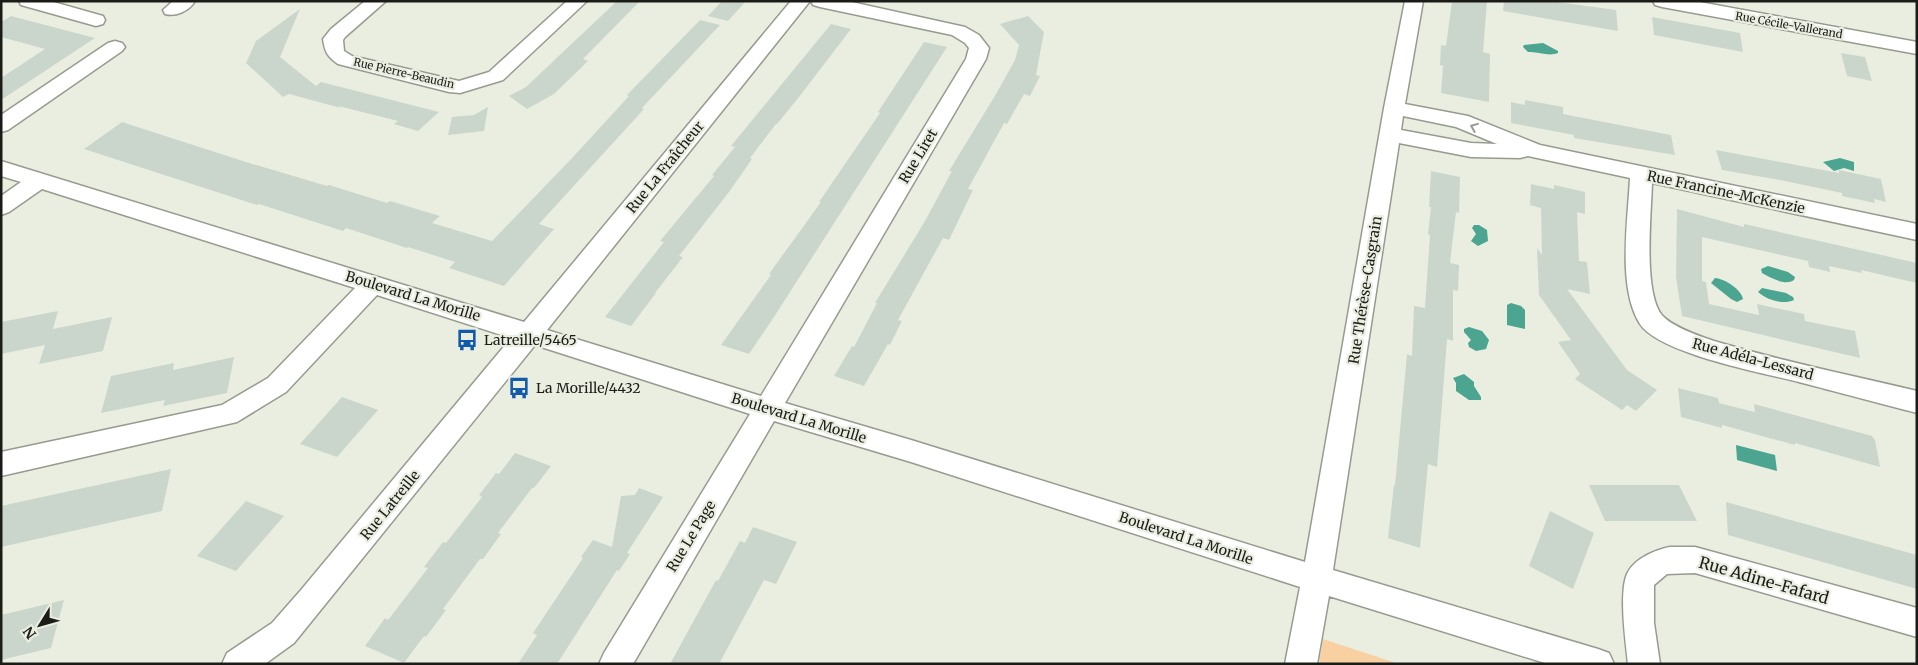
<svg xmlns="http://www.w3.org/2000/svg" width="1918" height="665" viewBox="0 0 1918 665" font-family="Merriweather,serif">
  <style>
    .green { fill: #f9d0a1 }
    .water { fill: #4ba590 }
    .building { fill: #cad6cc }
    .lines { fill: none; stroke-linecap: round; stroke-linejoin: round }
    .minor-casing { stroke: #979b8f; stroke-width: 3 }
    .minor { fill: #fff; fill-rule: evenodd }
    .oneway { stroke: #989997 }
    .labels { text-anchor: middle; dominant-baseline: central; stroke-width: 4.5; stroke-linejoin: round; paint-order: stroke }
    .far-street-label { font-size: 11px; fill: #1b1c18; stroke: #eaeee1 }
    .street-label { font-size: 14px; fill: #1b1c18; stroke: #eaeee1 }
    .poi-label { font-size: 14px; fill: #1b1c18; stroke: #eaeee1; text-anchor: start }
    .near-street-label { font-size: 16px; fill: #1b1c18; stroke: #eaeee1 }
  </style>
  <rect width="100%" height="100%" fill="#eaeee1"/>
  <path class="green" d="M1323 639 1399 664H1319Z"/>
  <g class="water">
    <path d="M1543 43 1558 51V53C1547 57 1539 51 1528 52L1523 47 1524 45Z"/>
    <path d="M1840 158 1854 162V171L1844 168 1834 171 1823 162Z"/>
    <path d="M1474 225H1479L1487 230 1488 241 1478 246 1471 241 1476 234 1472 228Z"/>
    <path d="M1768 266 1788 272 1795 277 1794 280C1785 286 1771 278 1762 273L1761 269Z"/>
    <path d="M1715 278C1725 279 1741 289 1743 299L1737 302 1731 299 1711 283Z"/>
    <path d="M1762 288 1786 293 1793 297 1794 300C1783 305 1767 300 1758 292Z"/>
    <path d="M1511 303 1521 306 1525 310V329L1507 325V305Z"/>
    <path d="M1469 327 1482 331 1489 340 1486 349 1476 351 1469 347 1468 343 1471 340 1464 332V329Z"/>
    <path d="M1464 374 1474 382V386L1481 397V400H1469L1456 391V383L1453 378Z"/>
    <path d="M1736 445 1775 455 1777 471 1737 460Z"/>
  </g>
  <g class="building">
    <path d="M617 1H640L583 59 588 61 554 94 527 109 509 96 526 87Z"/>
    <path d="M722 1H746L728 21 708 16Z"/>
    <path d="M1452 1H1487L1483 52 1490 54 1489 102 1441 93 1443 66 1440 65 1441 45 1446 46Z"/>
    <path d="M1504 1H1550L1616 10 1618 31 1503 11Z"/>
    <path d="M300 9 280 57 316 86 321 82 439 112 418 131 394 124 398 121 338 106 341 108 289 94 283 97 246 63 256 41Z"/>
    <path d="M11 16 95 38 1 100V78L45 49 1 37V22Z"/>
    <path d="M1028 16 1044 32 1036 75 1040 76 1030 96 1024 94 1007 124 1004 123 968 189 973 190 949 240 943 238 898 320 902 321 890 345 888 344 864 386 834 376 852 346 854 347 877 303H875L925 221 952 171H949L996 94 1015 60 1019 45 1000 24Z"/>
    <path d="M1652 17 1740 33 1743 52 1654 35Z"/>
    <path d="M700 20 720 25 642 108 644 109 539 224 554 229 504 286 449 268 455 262 408 247 407 248 346 228 343 231 259 204 257 205 84 149 122 122 246 162 327 186 329 185 387 203 390 201 440 216 432 223 492 241 573 157 629 96 627 95Z"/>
    <path d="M831 24 851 29 799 97 777 124H776L750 158 752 159 729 192 679 256 683 257 655 293H656L631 326 605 317 664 242 660 241 714 176 712 175 735 147 731 146Z"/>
    <path d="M924 42 947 47 774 317 749 354 721 345 771 275 769 274 821 202H819L880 113 878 112Z"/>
    <path d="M1841 53 1865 57 1872 81 1847 76Z"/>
    <path d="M1525 100 1563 107V114L1671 135 1675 155 1574 138V135L1511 123V102L1525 105Z"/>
    <path d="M488 107 484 131 448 135 452 117 474 115Z"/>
    <path d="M1716 150 1839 173V170L1881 179 1886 202 1874 199 1875 203 1842 196V193L1780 180 1722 170Z"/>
    <path d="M1431 171 1460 177 1459 213 1456 212 1450 263 1459 265 1458 291 1453 290V341L1447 339 1437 467 1428 464 1420 548 1388 538 1394 485H1395L1407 354 1412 356 1414 306 1425 308 1430 235 1428 234 1431 207H1429Z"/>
    <path d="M1531 184 1554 189V185L1585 192V214L1577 212 1579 261 1587 262 1590 294 1567 289 1627 370 1657 390 1636 411 1627 405 1622 410 1575 379 1580 374 1558 342 1571 340 1539 295 1537 248 1542 255 1541 208 1530 205Z"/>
    <path d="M1677 209 1744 227V224L1917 263V283L1861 270 1862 273 1829 266 1830 272 1809 267 1808 261 1702 237V281L1706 282 1709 304 1759 315 1757 304 1804 314 1805 321 1855 331 1860 358 1682 316 1676 277Z"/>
    <path d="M58 311 53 329 112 317 103 351 39 364 45 345 1 354V322Z"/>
    <path d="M234 357 227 393 163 406 165 400 101 413 111 376 174 363 173 370Z"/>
    <path d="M1678 388 1718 398 1719 403 1755 412 1754 404 1872 436 1875 440 1880 467 1795 443V445L1722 425V428L1681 417Z"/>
    <path d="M342 397 378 410 337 457 300 444Z"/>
    <path d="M515 453 551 466 534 488H532L498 533 501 534 483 559H480L443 609 446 610 426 637 424 636 404 663 365 646 385 618 388 620 428 568 424 567 443 542 446 543 482 497 479 495 496 473 499 474Z"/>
    <path d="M171 469 162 511 1 547V506Z"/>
    <path d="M1589 485H1679L1697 521H1605Z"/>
    <path d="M639 488 663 497 627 553 630 554 619 571 617 570 557 664H518L537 635 533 633 583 558 581 557 593 540 612 547 621 496 635 495Z"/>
    <path d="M246 501 284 516 236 571 197 556Z"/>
    <path d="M1726 502 1917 555V589L1728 535Z"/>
    <path d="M1550 511 1594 533 1573 589 1529 566Z"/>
    <path d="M753 527 797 542 776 584 764 580 719 664H670L716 580 718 581 740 541 745 543Z"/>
    <path d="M64 600 51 648 1 660V615Z"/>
  </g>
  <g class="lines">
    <g class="minor-casing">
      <g id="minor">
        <path d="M19 1H50L103 16 105 20 103 24 96 26 21 5Z"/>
        <path d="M173 1H195C189 11 176 17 165 14L163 10Z"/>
        <path d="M365 1H386L345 37 343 40 344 51 352 56 459 81 489 72 567 1H587L503 80 460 93 449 92 338 64C327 56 325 52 323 39L331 29Z"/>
        <path d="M791 1H810L547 330 761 396 966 59 969 48 965 43 952 35 820 7 813 5 811 1H847L965 27 979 35 989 48 986 59 785 403 911 440 1305 562 1384 108 1405 1H1423L1405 104 1468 116 1540 145 1917 224V240L1652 183C1651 216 1644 283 1659 311 1666 325 1699 336 1714 341 1781 361 1850 375 1917 391V413C1877 403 1838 392 1799 382 1764 373 1660 354 1640 324 1617 288 1628 220 1630 178L1528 156 1520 158 1471 157 1399 143 1333 570 1598 649 1609 653 1614 664H1548L1329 596 1317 664H1285L1300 587 911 462 774 421 633 664H599L604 653 750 414 535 345 294 643 265 664H222L227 653 272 623 301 590 511 338 377 295 286 392 237 422 1 476V452L222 405 268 378 355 288 42 189 9 212 1 215V196L21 182 1 176V161L524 322ZM1403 116 1456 127 1497 144 1471 143 1401 130Z"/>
        <path d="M1653 1H1694L1917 42V54L1662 7 1655 5Z"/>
        <path d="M115 41 122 43 125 47 122 51 8 130 1 132V115L108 43Z"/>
        <path d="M1670 547H1695L1917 608V637L1695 573 1667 574 1654 585V623L1660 664H1628C1626 643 1618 590 1628 572 1636 558 1655 550 1670 547Z"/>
      </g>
    </g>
    <use href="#minor" class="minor"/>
  </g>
  <defs><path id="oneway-chevron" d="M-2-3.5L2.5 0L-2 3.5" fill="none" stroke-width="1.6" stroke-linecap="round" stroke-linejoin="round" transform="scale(1.25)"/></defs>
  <use class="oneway" href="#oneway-chevron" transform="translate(1474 127) rotate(-158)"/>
  <defs>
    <g id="bus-bare" transform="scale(1.725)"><path d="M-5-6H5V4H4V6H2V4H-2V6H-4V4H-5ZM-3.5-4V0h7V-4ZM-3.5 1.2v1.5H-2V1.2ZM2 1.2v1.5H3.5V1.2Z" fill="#125aaa" stroke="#eaeee1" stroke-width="2.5" paint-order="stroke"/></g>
  </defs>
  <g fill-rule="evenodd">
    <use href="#bus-bare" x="467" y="340"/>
    <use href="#bus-bare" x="519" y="388"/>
  </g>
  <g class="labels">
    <g class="far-street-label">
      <text transform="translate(1789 25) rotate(10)">Rue Cécile-Vallerand</text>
      <text transform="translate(404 73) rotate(13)">Rue Pierre-Beaudin</text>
    </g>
    <g class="street-label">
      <text transform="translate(918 156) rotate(-59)">Rue Liret</text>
      <text transform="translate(665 167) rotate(-51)">Rue La Fraîcheur</text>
      <text transform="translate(1726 192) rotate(12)">Rue Francine-McKenzie</text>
      <text transform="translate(1365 290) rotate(-81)">Rue Thérèse-Casgrain</text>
      <text transform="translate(413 296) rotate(17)">Boulevard La Morille</text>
      <text transform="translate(1753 359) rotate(15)">Rue Adéla-Lessard</text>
      <text transform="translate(799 418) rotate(17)">Boulevard La Morille</text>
      <text transform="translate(390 505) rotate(-51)">Rue Latreille</text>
      <text transform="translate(691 536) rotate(-59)">Rue Le Page</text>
      <text transform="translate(1186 538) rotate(18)">Boulevard La Morille</text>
    </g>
    <g class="poi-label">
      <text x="484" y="340">Latreille/5465</text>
      <text x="536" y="388">La Morille/4432</text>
    </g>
    <g class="near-street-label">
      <text transform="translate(1764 580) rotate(16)">Rue Adine-Fafard</text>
    </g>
  </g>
  <rect width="1918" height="665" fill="none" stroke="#1b1c18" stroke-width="5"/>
  <g transform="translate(40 625) rotate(233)" stroke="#eaeee1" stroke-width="4" paint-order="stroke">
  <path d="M0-4L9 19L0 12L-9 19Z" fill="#1b1c18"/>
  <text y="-8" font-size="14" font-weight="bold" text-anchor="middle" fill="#1b1c18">N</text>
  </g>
</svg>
